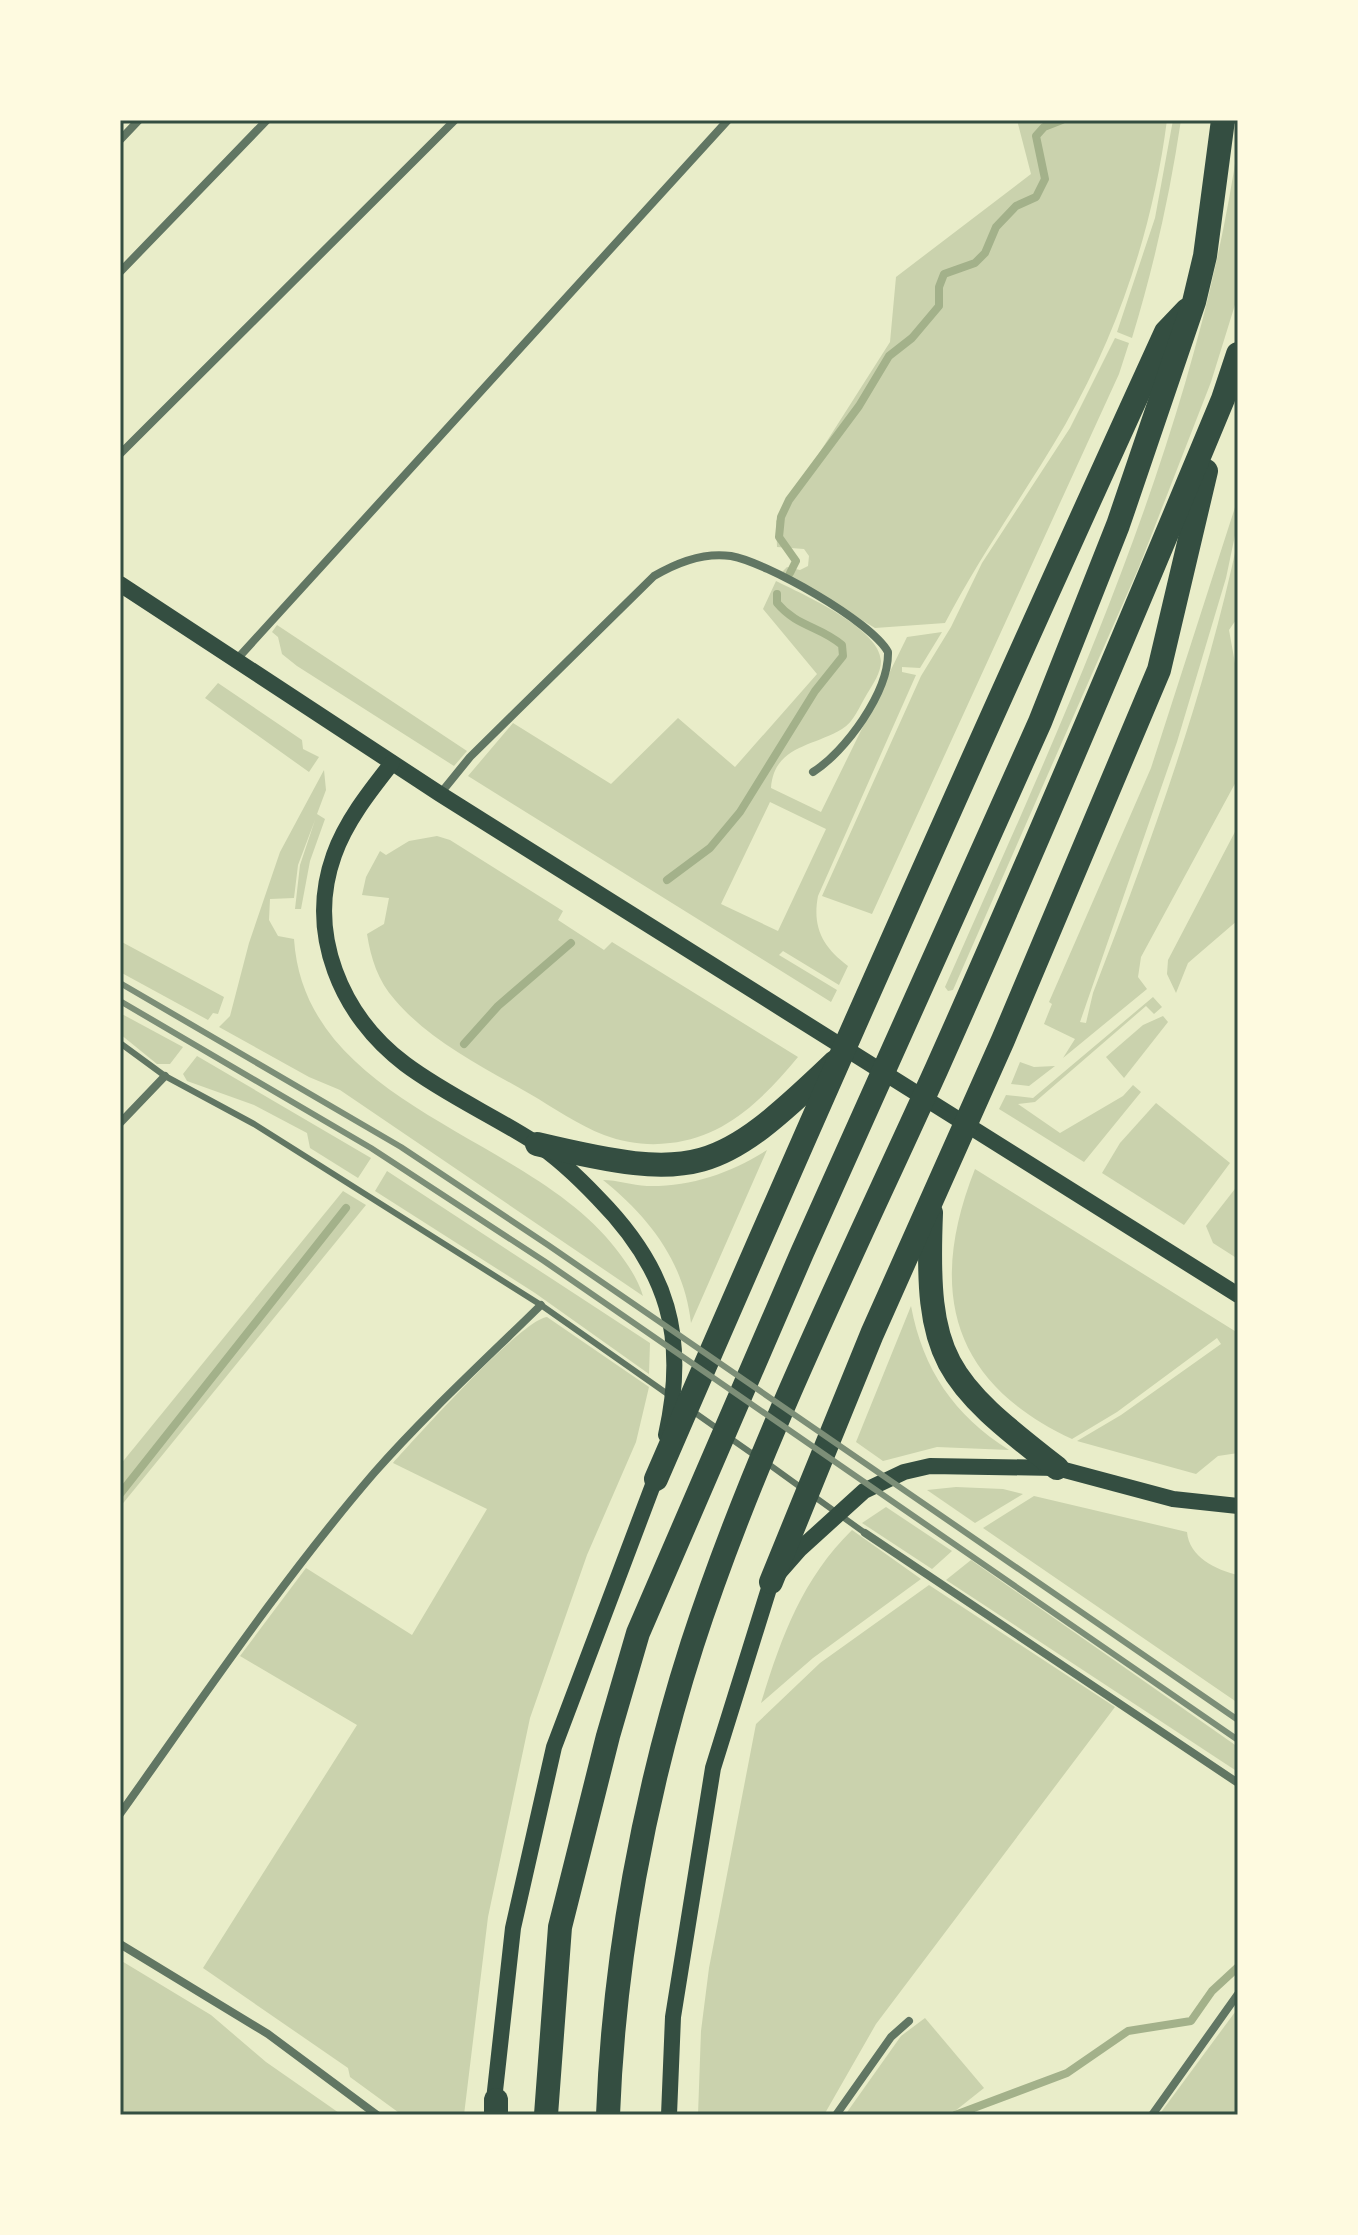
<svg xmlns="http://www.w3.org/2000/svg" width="1358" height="2235" viewBox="0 0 1358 2235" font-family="'Asap Condensed',sans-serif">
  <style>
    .green { fill: #cad2ad; fill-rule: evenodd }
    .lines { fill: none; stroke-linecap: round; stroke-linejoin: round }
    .stream { stroke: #a3b18a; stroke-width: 8 }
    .service { stroke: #617663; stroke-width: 6 }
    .minor { stroke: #617663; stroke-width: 8 }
    .secondary { stroke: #344e41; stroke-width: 16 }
    .motorway { stroke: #344e41; stroke-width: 24 }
    .rail { stroke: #7c8e77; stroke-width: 6 }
    .neatline { fill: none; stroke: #344e41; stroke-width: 3 }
  </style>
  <rect width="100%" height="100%" fill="#e9edc9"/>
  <g class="green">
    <path d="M1017 120H1167C1153 228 1119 330 1065 425 1026 492 981 554 945 623L875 628 782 572 787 567 800 570 808 566 809 556 804 549 777 547 776 521 890 342 896 277 1031 174Z"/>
    <path d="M1173 120H1181C1170 194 1154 266 1132 338L1117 332 1155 218Z"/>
    <path d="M1238 144V295L1211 382 1139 567 953 990 948 991 945 987C1065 715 1195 441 1238 144Z"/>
    <path d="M1115 338 1129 343 1119 374 872 914 822 896 921 676 951 627 982 563 1070 428Z"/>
    <path d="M1238 498V521L1226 578 1177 742 1080 1022 1086 1023 1093 993C1150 845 1205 695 1238 539V617L1229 630 1238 680V778L1141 957 1138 977 1147 989 1063 1058 1075 1039 1044 1024 1052 1004 1049 1002 1151 768Z"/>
    <path d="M776 581C802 594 880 628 881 661 881 673 873 684 867 694 859 707 854 722 842 729 812 747 774 746 771 788L821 812 907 637 942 632 920 668 902 667V672L916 675 818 896C812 928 823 947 848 966L839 985 783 951 779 955 837 990 831 1002 468 776 513 723 611 784 678 718 735 767 817 674 763 609ZM770 802 826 829 778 931 721 904Z"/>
    <path d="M277 625 467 751 454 766 297 666 282 654 278 637 272 632Z"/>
    <path d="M218 683 302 740 303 749 319 757 309 772 205 698Z"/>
    <path d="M324 770 326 790 317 814 325 819 310 861 301 909H295L300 865 315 820 298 865 294 898 270 899 269 920 278 936 294 939C305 1107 530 1135 616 1249 627 1263 638 1279 643 1296L340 1090 309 1077 219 1027 230 1016 249 943 280 852Z"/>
    <path d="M1238 826V920L1188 963 1176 993 1167 974 1168 960Z"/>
    <path d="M437 836 450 840 563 911 558 920 604 950 612 942 798 1057C764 1098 726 1137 670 1143 649 1146 625 1143 604 1135 578 1125 554 1108 530 1094 483 1067 431 1042 395 1000 378 981 371 959 367 934L384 924 389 898 362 895 366 877 380 851 386 855 409 841Z"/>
    <path d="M120 941 224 997 218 1014 213 1013 208 1020 120 972Z"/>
    <path d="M1153 997 1162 1007 1154 1014 1146 1006 1035 1102 1018 1104 1060 1133 1123 1096 1133 1085 1141 1092 1084 1162 999 1109 1006 1095 1033 1098Z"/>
    <path d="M120 1013 183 1047 170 1064H157L120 1034Z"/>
    <path d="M1163 1016 1168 1022 1124 1078 1106 1057 1143 1025Z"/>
    <path d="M197 1056 371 1158 358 1178 310 1148 307 1133 254 1105 187 1081 183 1074Z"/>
    <path d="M1020 1062 1034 1067 1055 1066 1029 1086 1011 1084Z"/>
    <path d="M1156 1103 1230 1163 1184 1225 1102 1173 1120 1143Z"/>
    <path d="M767 1150 691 1323C684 1262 650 1218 603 1180 617 1180 632 1185 647 1186 690 1187 731 1173 767 1150Z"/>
    <path d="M975 1169 1238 1333V1453L1218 1456 1196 1474 1077 1441 1121 1415 1221 1344 1217 1338 1117 1412 1072 1439C951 1383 927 1290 975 1169Z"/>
    <path d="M387 1171 650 1343 649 1374 535 1293 375 1191Z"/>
    <path d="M1238 1185V1259L1213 1243 1206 1226Z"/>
    <path d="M343 1191 366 1205 120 1507V1465Z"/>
    <path d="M911 1306C923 1370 954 1415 1009 1450L937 1447 883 1461 856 1442Z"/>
    <path d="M547 1317 649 1387 636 1442 587 1555 530 1718 488 1917 464 2115H402L350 2077 348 2068 203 1968 357 1725 240 1656 306 1568 412 1635 487 1509 393 1463C416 1438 521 1320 547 1317Z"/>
    <path d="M956 1487 1003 1489 1023 1494 975 1523 927 1490Z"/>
    <path d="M1034 1496 1187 1532C1189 1557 1216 1570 1238 1575V1703L983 1528Z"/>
    <path d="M886 1507 952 1551 932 1569 862 1523Z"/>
    <path d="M852 1530 921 1579 813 1658 761 1703C781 1638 802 1579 852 1530Z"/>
    <path d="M971 1560 1238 1747V1772L946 1580Z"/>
    <path d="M929 1585 1115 1707 876 2024 824 2115H698L701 2031 709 1968 756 1724 820 1663Z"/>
    <path d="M120 1960 211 2015 266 2062 342 2115H120Z"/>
    <path d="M1238 2008V2115H1159Z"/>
    <path d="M925 2018 984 2088 950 2115H845L901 2036Z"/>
  </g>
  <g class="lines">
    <g class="stream">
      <path d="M790 573 796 561 779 537 781 517 789 500 859 406 889 356 912 338 939 306V287L944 274 975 263 985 253 996 227 1016 206 1036 197 1045 179 1036 136 1044 127 1062 120"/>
      <path d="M667 880 710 848 740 812 815 691 843 656 842 645C820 626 797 627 777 603V594"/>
      <path d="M464 1044 498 1006 571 943"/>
      <path d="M120 1494 346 1208"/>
      <path d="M955 2115 1067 2073 1128 2031 1191 2021 1212 1991 1238 1967"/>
    </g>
    <g class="service">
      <path d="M120 1043 165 1076 254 1124 541 1305 669 1395"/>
      <path d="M691 1410 718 1429"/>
      <path d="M727 1436 757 1457"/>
      <path d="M767 1463 803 1489"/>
      <path d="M812 1495 865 1533"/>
    </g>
    <g class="minor">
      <path d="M120 140 139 120"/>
      <path d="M120 272 267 120"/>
      <path d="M120 454 455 120"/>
      <path d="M238 658 728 120"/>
      <path d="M440 794 470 757 654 576C676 563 704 552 731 556 766 562 871 621 888 652 889 692 845 752 813 772"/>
      <path d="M120 1123 165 1076"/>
      <path d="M865 1533 1238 1783"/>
      <path d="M120 1814C202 1699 282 1580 374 1473 426 1414 485 1360 541 1305"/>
      <path d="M120 1944 268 2034 377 2115"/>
      <path d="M836 2115 891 2037 909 2021"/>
      <path d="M1152 2115 1238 1994"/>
    </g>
    <g class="secondary">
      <path d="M120 584 440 794 1238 1295"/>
      <path d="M392 763C370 791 346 821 334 855 306 933 341 1016 405 1064 445 1094 492 1115 534 1142 557 1157 579 1178 598 1198 668 1269 688 1337 666 1435"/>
      <path d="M493 2109 513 1928 554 1747 659 1469"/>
      <path d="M669 2115 673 2017 713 1768 771 1582 800 1549 864 1491 904 1472 930 1466 1057 1468 1173 1499 1238 1506"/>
    </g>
    <g class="motorway">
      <path d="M537 1144C697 1182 717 1175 835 1062"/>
      <path d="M931 1213C925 1360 944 1380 1057 1468"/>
      <path d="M656 1479C822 1095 992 713 1166 332L1187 310"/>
      <path d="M771 1582 872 1334 1003 1040 1159 670 1206 471"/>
      <path d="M496 2100V2115"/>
      <path d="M546 2115 560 1927 608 1736 638 1633 802 1253 1040 722 1118 525 1194 302 1205 256 1223 120"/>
      <path d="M608 2115C614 1957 644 1795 692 1645 756 1448 852 1256 937 1068 1036 846 1130 623 1223 399L1238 354"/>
    </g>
    <g class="rail">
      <path d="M120 983 401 1147 548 1245 1238 1720"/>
      <path d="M120 1001 371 1148 544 1261 1238 1740"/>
    </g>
  </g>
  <rect width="1358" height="2235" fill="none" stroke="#fefae0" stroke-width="244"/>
  <rect x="122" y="122" width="1114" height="1991" class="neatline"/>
</svg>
